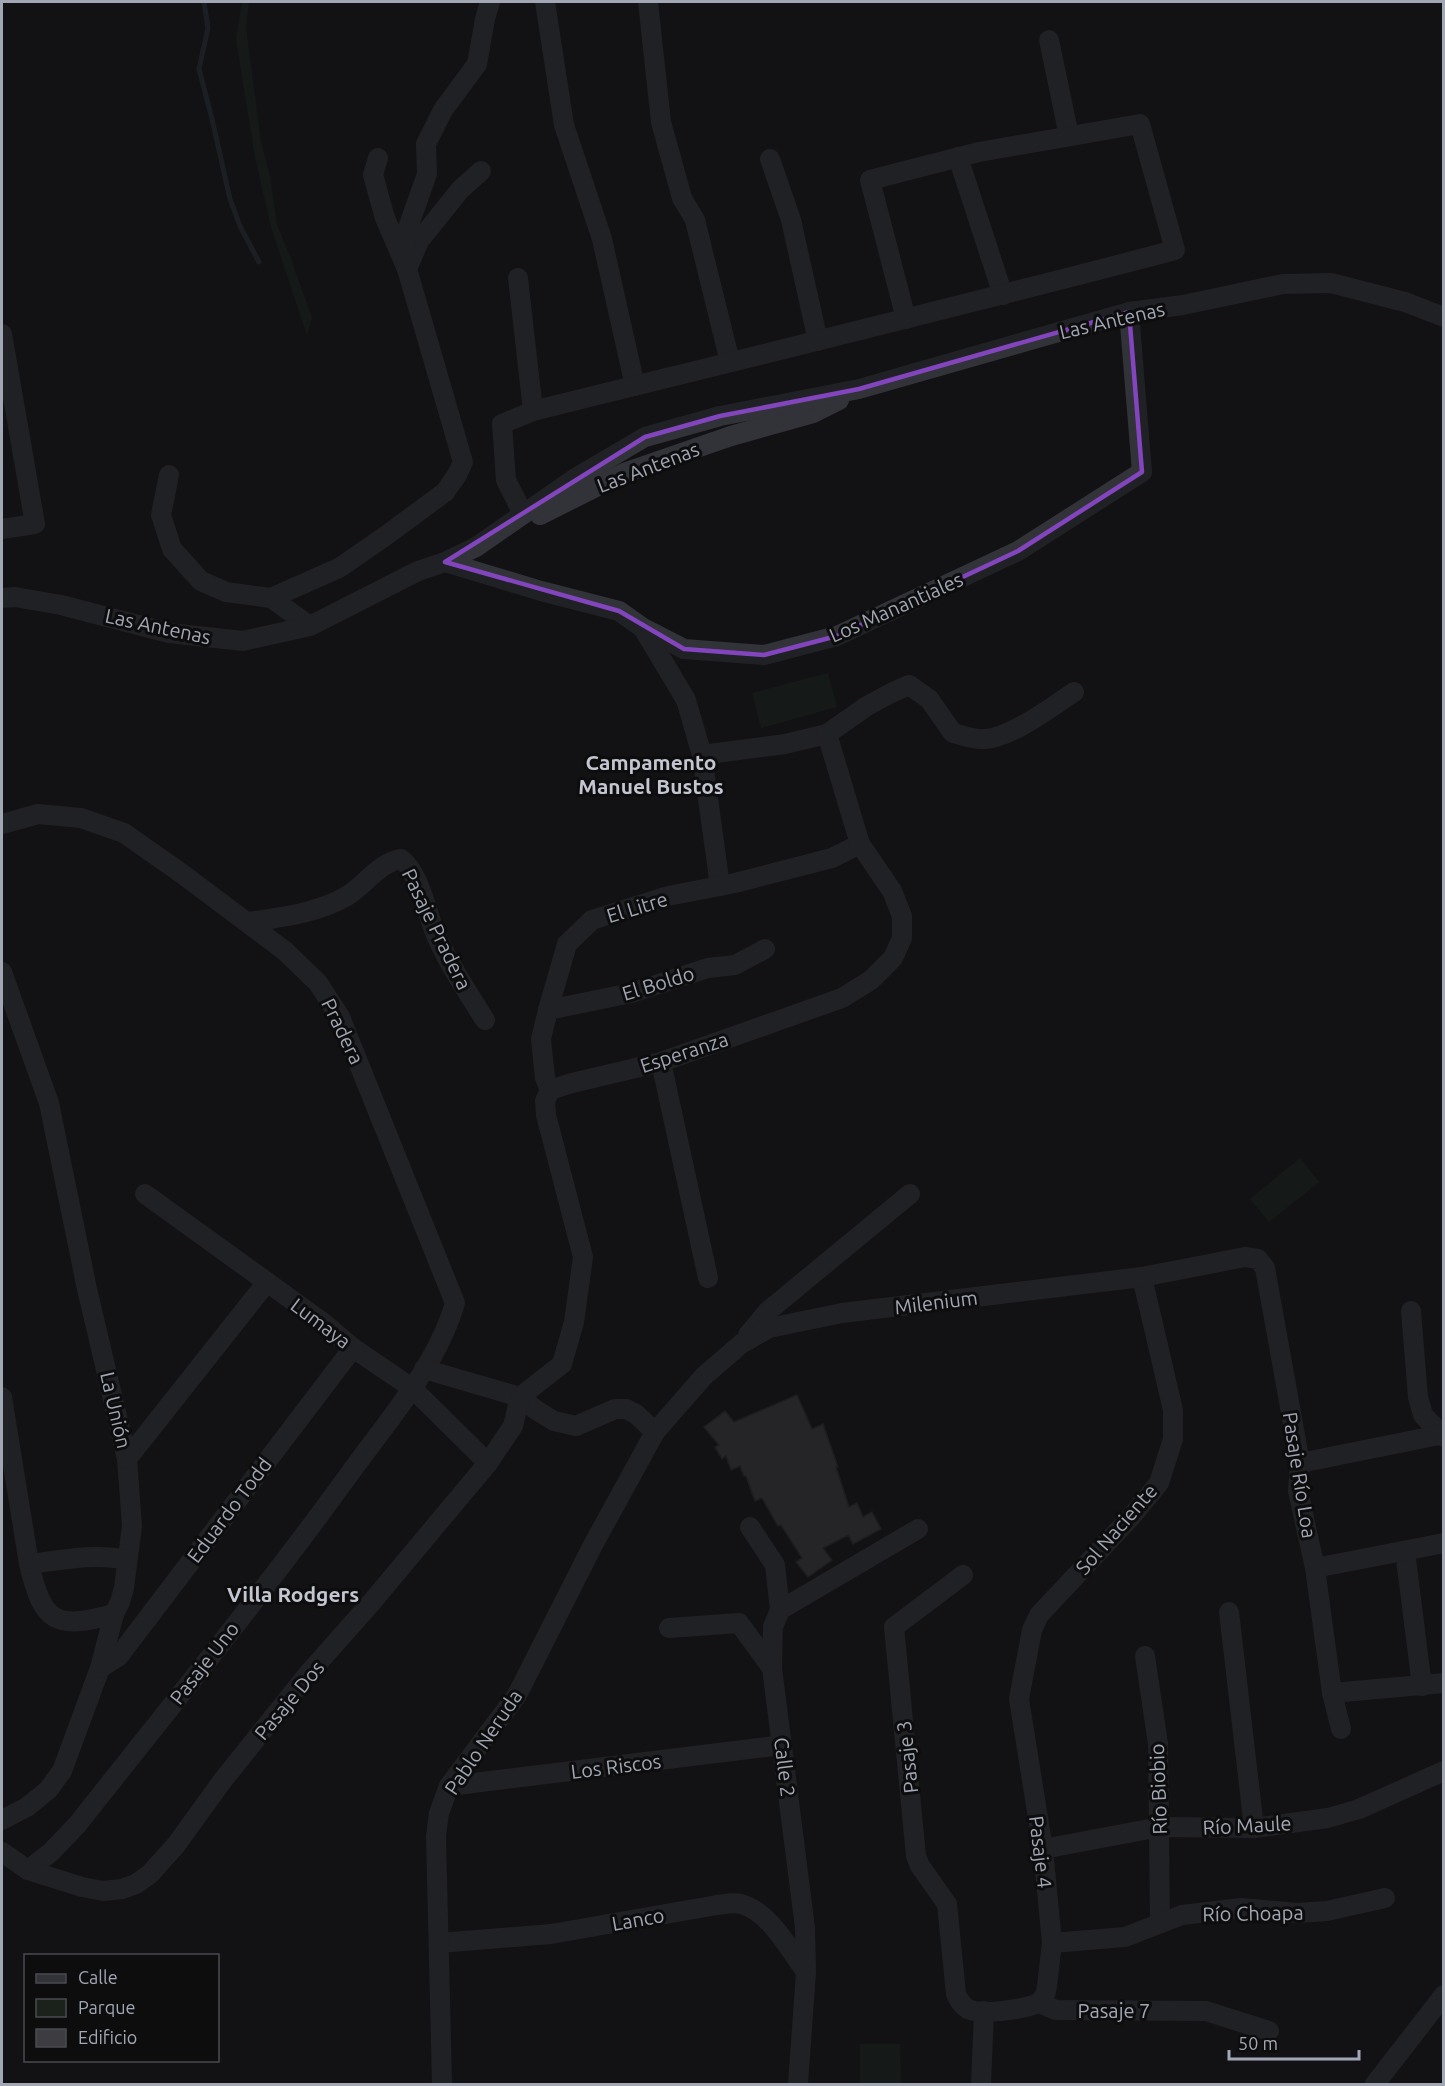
<svg xmlns="http://www.w3.org/2000/svg" width="1445" height="2086" viewBox="0 0 1445 2086" font-family="Ubuntu,sans-serif">
  <style>
    .green { fill: #1a221b }
    .lines { fill: none; stroke-linecap: round; stroke-linejoin: round }
    .stream { stroke: #272f38; stroke-width: 5 }
    .building { fill: #3c3c41; stroke: #2c2c30; stroke-width: 1.5 }
    .minor { stroke: #323339; stroke-width: 20 }
    .marked { fill: none; stroke: #8345bd; stroke-width: 4.5; stroke-linejoin: round }
    .labels { text-anchor: middle; dominant-baseline: central; stroke-width: 6; stroke-linejoin: round; paint-order: stroke }
    .street-label { font-size: 20px; fill: #a2a7b5; stroke: #0d0d0e }
    .neighbourhood-label { font-size: 21px; font-weight: bold; fill: #c3c6d1; stroke: #0d0d0e }
  </style>
  <rect width="100%" height="100%" fill="#121214"/>
  <g class="green">
    <path d="M242 2H249L246 27 261 142 270 176 277 225 290 256 312 318 307 335 271 227 255 157 236 39Z"/>
    <path d="M828 673 837 707 761 728 752 693Z"/>
    <path d="M1300 1158 1319 1182 1269 1222 1250 1199Z"/>
    <path d="M860 2044H900L901 2084H860Z"/>
  </g>
  <g class="lines">
    <path class="stream" d="M204 2 208 28 199 69 212 119 230 199 240 226 259 262"/>
  </g>
  <path class="building" d="M797 1395 812 1429 823 1424 838 1467H836L849 1507 857 1503 863 1517 872 1512 881 1529 853 1544 848 1535 823 1548 832 1560 808 1577 796 1562 802 1558 781 1525 778 1526 762 1498 755 1501 746 1476H744L740 1466 731 1470 726 1456 722 1459 715 1447 719 1445 704 1427 725 1411 734 1422Z"/>
  <g class="lines">
    <g class="minor">
      <path d="M545 2 564 125 602 239 635 386"/>
      <path d="M648 2 661 122 682 198 695 220 730 362"/>
      <path d="M1049 40 1069 136"/>
      <path d="M958 157 1003 295"/>
      <path d="M378 158 373 175 385 218 407 269 419 241 460 190 481 171"/>
      <path d="M770 159 791 220 818 341"/>
      <path d="M518 278 533 411"/>
      <path d="M2 334 35 524 2 529"/>
      <path d="M169 475 161 515 172 549 201 581 226 592 271 598 310 626"/>
      <path d="M523 514 506 480 502 424 533 411C747 358 962 306 1175 250L1140 124 979 152 870 180 906 319"/>
      <path d="M540 515 624 473 731 436 813 413 839 400"/>
      <path d="M445 562 541 591 619 611 643 628 684 649 764 655 837 636 1018 551 1142 472 1129 312"/>
      <path d="M2 598 15 597 61 605 169 633 243 641 310 626 418 571 445 562 476 547 577 477 645 437 720 416 859 389 1129 312 1183 305 1283 284 1331 283 1405 302 1444 317"/>
      <path d="M271 598 339 568 384 537 445 492 457 475 463 462 407 269 405 236 427 174 426 144 443 110 477 64 485 19 490 2"/>
      <path d="M643 628 686 700 702 755 720 886"/>
      <path d="M702 755 785 744 827 734 867 706 891 693 909 685 929 699 953 733C962 735 972 739 981 739 1007 741 1053 706 1074 692"/>
      <path d="M2 824 38 814 81 818 124 833 181 873 285 951 318 983 340 1017 455 1303C437 1365 390 1418 353 1469 265 1591 170 1707 77 1825L51 1852 28 1870"/>
      <path d="M249 922C282 917 318 913 347 896 365 885 380 862 401 859 420 873 427 914 436 935 449 965 468 993 485 1020"/>
      <path d="M2 972 49 1103 87 1289 127 1459 132 1526 124 1588 120 1602 114 1614 100 1668 62 1771 48 1790 27 1807 2 1820"/>
      <path d="M548 1010 631 993 708 968 735 965 765 949"/>
      <path d="M661 1062 708 1278"/>
      <path d="M550 1090 545 1078 541 1039 548 1010 567 944 592 920 668 896 735 883 832 858 860 844"/>
      <path d="M145 1194 321 1321 353 1348 412 1388 488 1463"/>
      <path d="M1411 1311 1418 1397 1423 1415 1444 1437"/>
      <path d="M748 1335 768 1311 910 1194"/>
      <path d="M424 1369 520 1397 536 1410 554 1421 576 1426 615 1409H626L636 1414 655 1432"/>
      <path d="M2 1397 29 1564C43 1623 55 1630 114 1614"/>
      <path d="M127 1459 267 1282"/>
      <path d="M1300 1463 1444 1434"/>
      <path d="M750 1527 775 1565 780 1610"/>
      <path d="M1405 1551 1422 1686"/>
      <path d="M29 1564C62 1560 95 1553 127 1560"/>
      <path d="M1315 1568 1444 1543"/>
      <path d="M963 1575 894 1627 916 1856 920 1866 947 1904 956 1994C959 2000 961 2005 968 2009 982 2016 1024 2009 1039 2003L1056 2010 1206 2011 1269 2031"/>
      <path d="M1229 1612 1254 1828"/>
      <path d="M669 1628 739 1623 772 1668"/>
      <path d="M1145 1656 1158 1744 1160 1922"/>
      <path d="M100 1668 119 1656 353 1348"/>
      <path d="M1332 1693 1444 1683"/>
      <path d="M449 1786 782 1745"/>
      <path d="M1043 1849 1160 1827 1254 1828 1328 1818 1359 1809 1444 1771"/>
      <path d="M2 1852 28 1870 82 1887 103 1891 122 1889 136 1884 150 1874 176 1845 223 1780 308 1674 371 1603 488 1463 513 1426 520 1397 562 1364 574 1322 583 1257 546 1115 545 1101 550 1090 572 1083 661 1062 842 998 871 980 893 958 902 938V916L892 891 860 844 827 734"/>
      <path d="M439 1943 551 1934 717 1905C725 1904 734 1902 741 1904 770 1912 789 1949 806 1972"/>
      <path d="M1052 1943 1125 1937 1182 1915 1241 1908 1298 1913 1327 1911 1385 1898"/>
      <path d="M1039 2003 1045 1995 1047 1986 1052 1943 1043 1849 1019 1699 1032 1630 1039 1615 1131 1517 1159 1483 1173 1439V1410L1142 1277"/>
      <path d="M442 2084 436 1836 439 1813 449 1786 517 1695 593 1545 655 1432 704 1376 741 1344 769 1328 842 1313 1142 1277 1245 1257 1258 1259 1265 1268 1300 1463 1298 1491 1315 1568 1332 1693 1341 1729"/>
      <path d="M798 2084 806 1972 805 1928 772 1668 773 1627 780 1610 918 1529"/>
      <path d="M981 2084 984 2011"/>
      <path d="M1375 2084 1444 1995"/>
    </g>
  </g>
  <path d="M0 0H1445V2086H0ZM1129 312 1142 472 1018 551 837 636 764 655 684 649 619 611 445 562 645 437 720 416 859 389Z" fill="#121214" fill-opacity=".55" fill-rule="evenodd"/>
  <path class="marked" d="M1129 312 1142 472 1018 551 837 636 764 655 684 649 619 611 445 562 645 437 720 416 859 389Z"/>
  <g class="labels">
    <g class="street-label">
      <text transform="translate(1112 320) rotate(-13)">Las Antenas</text>
      <text transform="translate(648 467) rotate(-21)">Las Antenas</text>
      <text transform="translate(896 607) rotate(-24)">Los Manantiales</text>
      <text transform="translate(158 626) rotate(12)">Las Antenas</text>
      <text transform="translate(637 907) rotate(-17)">El Litre</text>
      <text transform="translate(437 929) rotate(64)">Pasaje Pradera</text>
      <text transform="translate(658 983) rotate(-17)">El Boldo</text>
      <text transform="translate(343 1031) rotate(64)">Pradera</text>
      <text transform="translate(684 1052) rotate(-18)">Esperanza</text>
      <text transform="translate(936 1302) rotate(-7)">Milenium</text>
      <text transform="translate(321 1323) rotate(37)">Lumaya</text>
      <text transform="translate(116 1410) rotate(77)">La Unión</text>
      <text transform="translate(1300 1475) rotate(81)">Pasaje Río Loa</text>
      <text transform="translate(229 1510) rotate(-53)">Eduardo Todd</text>
      <text transform="translate(1116 1529) rotate(-49)">Sol Naciente</text>
      <text transform="translate(204 1663) rotate(-52)">Pasaje Uno</text>
      <text transform="translate(289 1700) rotate(-50)">Pasaje Dos</text>
      <text transform="translate(483 1742) rotate(-56)">Pablo Neruda</text>
      <text transform="translate(907 1757) rotate(-96)">Pasaje 3</text>
      <text transform="translate(616 1766) rotate(-7)">Los Riscos</text>
      <text transform="translate(785 1767) rotate(83)">Calle 2</text>
      <text transform="translate(1158 1789) rotate(-92)">Río Biobio</text>
      <text transform="translate(1247 1825) rotate(-3)">Río Maule</text>
      <text transform="translate(1041 1852) rotate(83)">Pasaje 4</text>
      <text transform="translate(1253 1913) rotate(-1)">Río Choapa</text>
      <text transform="translate(638 1919) rotate(-10)">Lanco</text>
      <text x="1114" y="2010">Pasaje 7</text>
    </g>
    <g class="neighbourhood-label">
      <text x="651" y="762">Campamento<tspan x="651" dy="24">Manuel Bustos</tspan></text>
      <text x="293" y="1594">Villa Rodgers</text>
    </g>
  </g>
  <rect width="1445" height="2086" fill="none" stroke="#a2a7b5" stroke-width="6"/>
  <rect x="24" y="1954" width="195" height="108" fill="#0d0d0e" stroke="#494b51" stroke-width="1.5"/>
  <rect x="36" y="1974" width="30" height="9" fill="#323339" stroke="#494b51" stroke-width="1.5"/>
  <text x="78" y="1984" font-size="18" fill="#a2a7b5">Calle</text>
  <rect x="36" y="1999" width="30" height="18" fill="#1a221b" stroke="#494b51" stroke-width="1.5"/>
  <text x="78" y="2014" font-size="18" fill="#a2a7b5">Parque</text>
  <rect x="36" y="2029" width="30" height="18" fill="#3c3c41" stroke="#494b51" stroke-width="1.5"/>
  <text x="78" y="2044" font-size="18" fill="#a2a7b5">Edificio</text>
  <path d="M1229 2050v9h130v-9" fill="none" stroke="#a2a7b5" stroke-width="3"/>
  <text x="1238" y="2050" font-size="18" fill="#a2a7b5" stroke="#0d0d0e" stroke-width="4.5" paint-order="stroke">50 m</text>
</svg>
